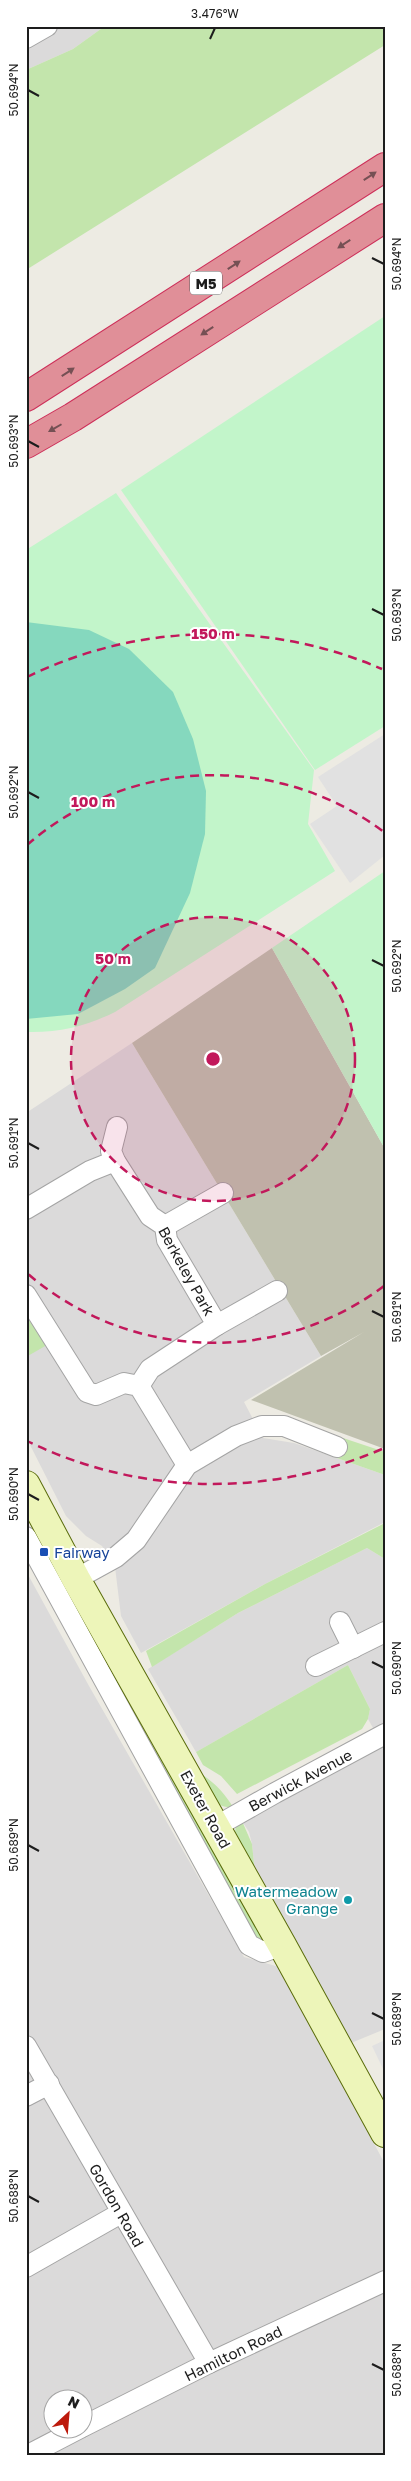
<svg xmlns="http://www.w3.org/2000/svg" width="411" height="2481" viewBox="0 0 411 2481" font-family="'Golos Text',sans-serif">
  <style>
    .residential { fill: #dbdada; fill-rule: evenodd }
    .construction { fill: #c0c1af }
    .grass { fill: #c3e5ac }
    .park { fill: #c2f5ca }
    .pitch { fill: #85d8be }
    .parking { fill: #e1e1e1 }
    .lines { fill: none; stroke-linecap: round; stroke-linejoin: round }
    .street-casing { stroke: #a4a4a4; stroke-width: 22 }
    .secondary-casing { stroke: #5a6c0b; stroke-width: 30 }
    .highway-casing { stroke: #cd2f59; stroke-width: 30 }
    .street { stroke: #fff; stroke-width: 20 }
    .secondary { stroke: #edf5b9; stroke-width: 28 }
    .highway { stroke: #e08f98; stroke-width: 28 }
    .oneway { fill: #755054 }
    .ticks { fill: none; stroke: #1d1d1d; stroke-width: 2 }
    .ring { fill: none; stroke: #c2185b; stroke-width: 2.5; stroke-dasharray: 9 6 }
    .transit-dot { fill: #1a4fb4; stroke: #fff; stroke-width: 2 }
    .culture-dot { fill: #0f9aa8; stroke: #fff; stroke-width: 2 }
    .labels { text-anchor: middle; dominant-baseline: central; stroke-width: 4; stroke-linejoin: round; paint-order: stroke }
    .shield { fill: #fff; stroke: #616161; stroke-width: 1 }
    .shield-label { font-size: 14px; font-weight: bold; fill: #1d1d1d }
    .street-label { font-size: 15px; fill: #1d1d1d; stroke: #fff }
    .transit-label { font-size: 15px; fill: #164399; stroke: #fff; text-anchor: start }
    .culture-label { font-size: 15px; fill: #0d838f; stroke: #fff; text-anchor: end }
    .centre { fill: #c2185b; stroke: #fff; stroke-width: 2.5 }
    .ring-label { font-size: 15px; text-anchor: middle; font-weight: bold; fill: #c2185b; stroke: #fff; stroke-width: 4; stroke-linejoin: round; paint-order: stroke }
    .neatline { fill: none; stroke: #1d1d1d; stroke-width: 2 }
    .ticks-label { font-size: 12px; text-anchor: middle; fill: #1d1d1d }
  </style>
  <rect width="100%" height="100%" fill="#edebe3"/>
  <g class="residential">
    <path d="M26 26H105L73 49 26 70Z"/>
    <path d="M132 1043 321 1356 244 1402 263 1438 294 1443 385 1475V1522L265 1584 141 1653 121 1616 115 1567 102 1546 86 1536 66 1516 26 1437V1113Z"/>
    <path d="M367 1548 385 1559V2029L351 2043 255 1873 252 1844 249 1832 242 1821 382 1744 368 1719 370 1709 348 1665 196 1752 148 1669 238 1613Z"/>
    <path d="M26 1571 89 1686 244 1957 279 1967 385 2164V2455H26ZM52 2398H82V2428H52Z"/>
  </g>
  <path class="construction" d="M272 948 385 1149V1449L251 1400 364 1332 321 1356 132 1043Z"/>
  <g class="grass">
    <path d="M105 26H385V45L26 270V70L73 49Z"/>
    <path d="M26 1309 47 1345 26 1357Z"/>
    <path d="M343 1438 385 1452V1475L334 1457Z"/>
    <path d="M385 1523V1559L367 1548 238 1613 152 1667 146 1651 265 1584Z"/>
    <path d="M70 1600 86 1611 265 1937 260 1943H258Z"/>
    <path d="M348 1665 370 1709 368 1719 362 1729 237 1794 221 1776 203 1765 196 1752Z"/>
    <path d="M196 1771C212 1780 223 1791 233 1807 211 1809 206 1788 196 1771Z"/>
    <path d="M242 1821 252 1844 255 1873C248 1861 223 1831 242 1821Z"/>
  </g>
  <g class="park">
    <path d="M385 316V726L315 770 121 490Z"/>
    <path d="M116 493 314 770 308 824 335 871 115 1012C86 1026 60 1033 26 1032V550Z"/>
    <path d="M385 871V1149L272 948Z"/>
  </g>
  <path class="pitch" d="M26 622 89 630 129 649 173 692 193 739 206 791 205 834 190 893 155 968 125 989 78 1014 26 1019Z"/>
  <g class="parking">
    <path d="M385 734V855L350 883 310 824 337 806 318 777Z"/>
    <path d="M385 2040V2073L372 2046Z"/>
  </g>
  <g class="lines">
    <g class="street-casing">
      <g id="street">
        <path d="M26 38 47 26"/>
        <path d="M117 1127 111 1151 115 1161 150 1216 165 1226 167 1240 217 1325 150 1369 139 1386"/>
        <path d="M26 1209 90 1171 115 1161"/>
        <path d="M165 1226 223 1193"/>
        <path d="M26 1295 87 1392 96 1395 124 1383 139 1386 187 1465"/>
        <path d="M217 1325 277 1291"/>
        <path d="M26 1537 249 1945 263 1952 282 1945"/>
        <path d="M76 1579 116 1557 136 1540 187 1465 236 1436 262 1426H284L337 1447"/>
        <path d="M340 1622 353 1648"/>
        <path d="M316 1666 385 1632"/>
        <path d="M215 1827 275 1793 385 1734"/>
        <path d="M26 2046 209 2363"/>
        <path d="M26 2096 49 2084"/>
        <path d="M26 2267 121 2213"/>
        <path d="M82 2427 209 2363 385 2281"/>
        <path d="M28 2455 80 2428"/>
      </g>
    </g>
    <g class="secondary-casing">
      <path id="secondary" d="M26 1485 76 1579 282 1945 385 2133"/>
    </g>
    <g class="highway-casing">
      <g id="highway">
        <path d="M26 397 385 167"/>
        <path d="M26 444 73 417 385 218"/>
      </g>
    </g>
    <use href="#street" class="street"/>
    <use href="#secondary" class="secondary"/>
    <use href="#highway" class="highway"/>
  </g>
  <defs><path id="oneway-solid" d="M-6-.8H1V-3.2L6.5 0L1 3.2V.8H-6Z" transform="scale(1.25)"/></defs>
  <g class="oneway">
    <use href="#oneway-solid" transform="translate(370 176) rotate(-33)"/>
    <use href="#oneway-solid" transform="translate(344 244) rotate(147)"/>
    <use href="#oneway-solid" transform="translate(234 265) rotate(-33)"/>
    <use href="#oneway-solid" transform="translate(207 331) rotate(147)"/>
    <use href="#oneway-solid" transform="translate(68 372) rotate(-33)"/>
    <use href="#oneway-solid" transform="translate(55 428) rotate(150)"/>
  </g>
  <path class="ticks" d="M210 39 215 28M28 90 39 96M372 258 384 264M28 441 39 447M372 609 384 615M28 792 39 798M372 960 384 966M28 1143 39 1149M372 1311 384 1317M28 1494 39 1500M372 1662 384 1668M28 1845 39 1851M372 2013 384 2019M28 2196 39 2202M372 2364 384 2370"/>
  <circle cx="213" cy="1059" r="142" fill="#c2185b" fill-opacity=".12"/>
  <g class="ring">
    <circle cx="213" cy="1059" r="142"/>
    <path d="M384 1286A284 284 0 0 1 27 1273M27 845A284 284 0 0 1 384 832"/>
    <path d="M382 1449A425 425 0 0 1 27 1441M27 677A425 425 0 0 1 382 669"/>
  </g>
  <rect class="transit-dot" x="39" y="1547" width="10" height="10" rx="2.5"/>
  <circle class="culture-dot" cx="348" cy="1900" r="5"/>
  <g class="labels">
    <rect class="shield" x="190" y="271.5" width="32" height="23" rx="4"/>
    <g class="shield-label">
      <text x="206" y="283">M5</text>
    </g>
    <g class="street-label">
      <text transform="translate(187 1271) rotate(61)">Berkeley Park</text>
      <text transform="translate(300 1780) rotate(-28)">Berwick Avenue</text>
      <text transform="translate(206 1809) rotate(61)">Exeter Road</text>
      <text transform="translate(117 2205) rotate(60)">Gordon Road</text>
      <text transform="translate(233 2353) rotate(-26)">Hamilton Road</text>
    </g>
    <g class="transit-label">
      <text x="54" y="1552">Fairway</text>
    </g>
    <g class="culture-label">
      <text x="338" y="1891">Watermeadow<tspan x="338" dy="17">Grange</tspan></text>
    </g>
  </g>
  <circle cx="213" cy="1059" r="8" class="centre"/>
  <g class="ring-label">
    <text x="213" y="639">150 m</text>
    <text x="93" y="807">100 m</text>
    <text x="113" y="964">50 m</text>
  </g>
  <rect width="411" height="2481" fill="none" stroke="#ffffff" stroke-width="55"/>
  <g transform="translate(68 2414) rotate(26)"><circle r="24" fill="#ffffff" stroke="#a5a5a5"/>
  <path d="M0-4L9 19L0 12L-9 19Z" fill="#bd1a0c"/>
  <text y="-8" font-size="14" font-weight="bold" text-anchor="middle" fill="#1d1d1d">N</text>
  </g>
  <rect x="28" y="28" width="356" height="2426" class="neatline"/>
  <g class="ticks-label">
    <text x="215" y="18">3.476°W</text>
    <text transform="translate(14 90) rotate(-90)" y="4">50.694°N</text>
    <text transform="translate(397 264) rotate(-90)" y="4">50.694°N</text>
    <text transform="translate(14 441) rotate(-90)" y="4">50.693°N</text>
    <text transform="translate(397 615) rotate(-90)" y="4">50.693°N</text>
    <text transform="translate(14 792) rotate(-90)" y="4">50.692°N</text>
    <text transform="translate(397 966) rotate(-90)" y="4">50.692°N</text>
    <text transform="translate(14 1143) rotate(-90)" y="4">50.691°N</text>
    <text transform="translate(397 1317) rotate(-90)" y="4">50.691°N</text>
    <text transform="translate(14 1494) rotate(-90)" y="4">50.690°N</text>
    <text transform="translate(397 1668) rotate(-90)" y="4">50.690°N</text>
    <text transform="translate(14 1845) rotate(-90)" y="4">50.689°N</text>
    <text transform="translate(397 2019) rotate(-90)" y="4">50.689°N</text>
    <text transform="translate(14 2196) rotate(-90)" y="4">50.688°N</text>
    <text transform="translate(397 2370) rotate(-90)" y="4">50.688°N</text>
  </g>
</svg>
